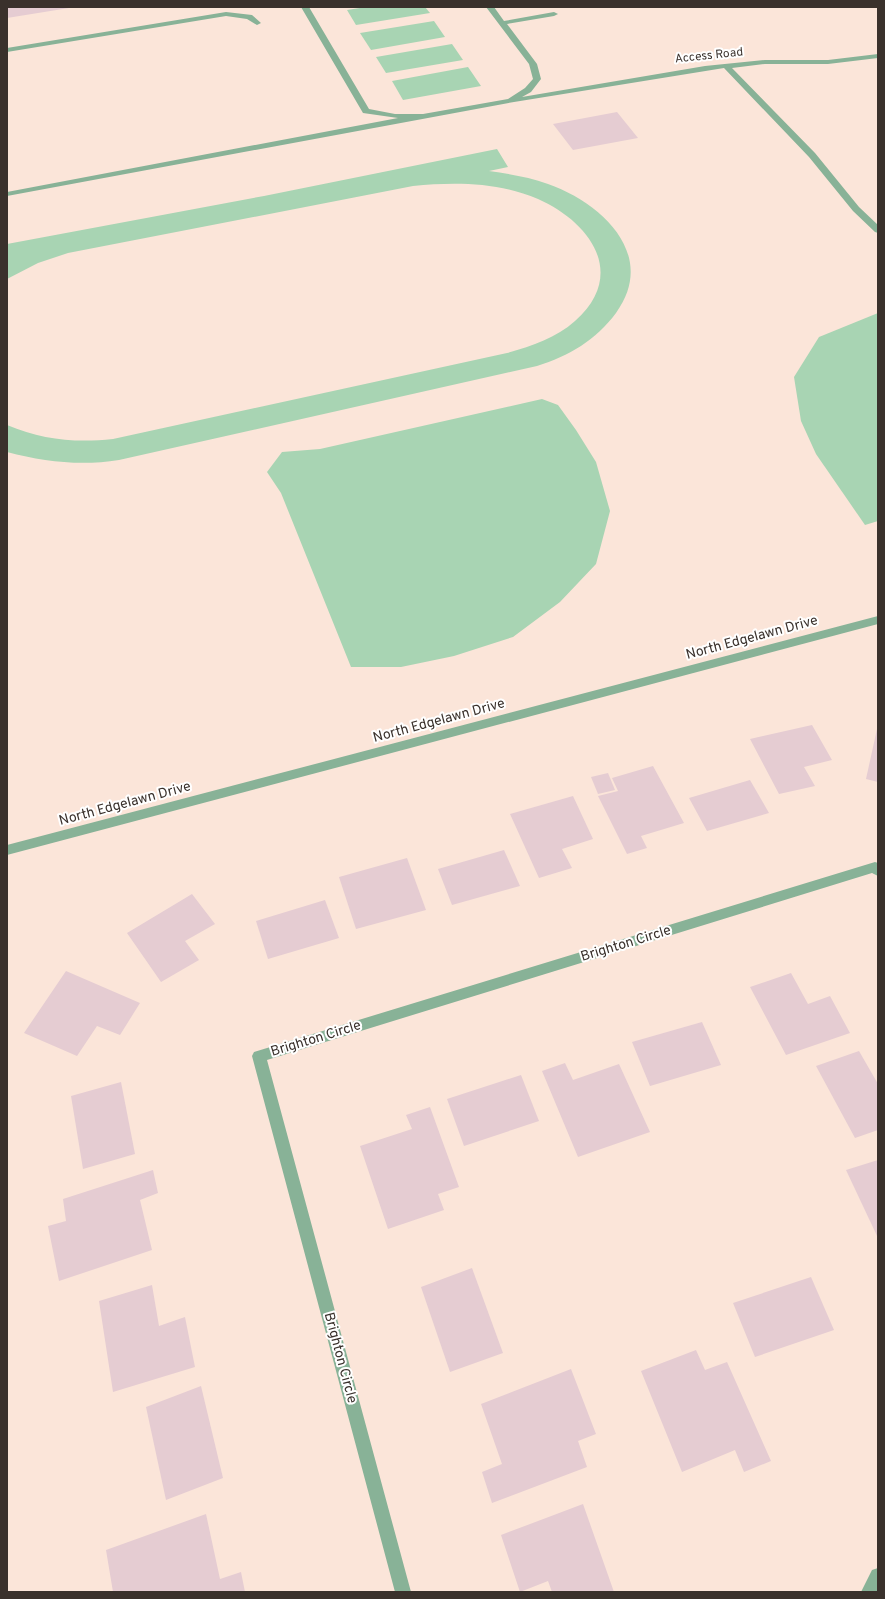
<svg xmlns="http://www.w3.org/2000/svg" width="885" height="1599" viewBox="0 0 885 1599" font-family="Overpass,sans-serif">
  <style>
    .green { fill: #a8d4b3 }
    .building { fill: #e5ccd2 }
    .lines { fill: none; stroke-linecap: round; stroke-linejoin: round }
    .minor { fill: #88b297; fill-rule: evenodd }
    .labels { text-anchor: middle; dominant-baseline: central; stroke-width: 4; stroke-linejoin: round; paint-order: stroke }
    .far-street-label { font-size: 12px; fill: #3a312c; stroke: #fff }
    .street-label { font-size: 14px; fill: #3a312c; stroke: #fff }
  </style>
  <rect width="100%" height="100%" fill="#fbe5d9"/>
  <g class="green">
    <path d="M366 7H425L430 13 356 25 347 10Z"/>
    <path d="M434 21 445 37 371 50 360 33Z"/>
    <path d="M452 44 463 60 386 73 376 57Z"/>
    <path d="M468 67 481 86 403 100 392 81Z"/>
    <path d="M497 149 508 167 489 171C510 174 529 177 548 184 602 203 658 255 616 313 596 340 569 356 537 366L119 460C81 466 45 462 7 452V425C42 440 76 443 113 439L507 353C532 346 556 338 575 321 628 274 590 222 538 199 498 182 455 182 413 186L68 253 38 263 7 279V244L264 196Z"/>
    <path d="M878 313V521L865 525 816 454 801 421 794 377 819 337Z"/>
    <path d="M542 399 558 405 576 430 596 462 610 511 596 564 560 602 513 637 454 656 401 667H351L281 493 267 472 282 452 320 449Z"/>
  </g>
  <g class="building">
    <path d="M7 7H69V8L7 18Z"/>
    <path d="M617 112 638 138 573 150 553 124Z"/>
    <path d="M812 725 832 760 804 767 815 786 779 794 750 739Z"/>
    <path d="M877 729H878V782L866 779Z"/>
    <path d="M653 766 684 823 641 836 647 848 627 854 598 796 618 791 612 778Z"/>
    <path d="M608 773 615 790 598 794 591 777Z"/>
    <path d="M750 780 769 813 707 831 689 798Z"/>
    <path d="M573 796 593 839 562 849 572 868 539 878 510 814Z"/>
    <path d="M504 850 520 886 452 905 438 869Z"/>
    <path d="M407 858 426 910 356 929 339 877Z"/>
    <path d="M192 894 215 924 185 941 199 960 161 982 127 933Z"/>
    <path d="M325 900 339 938 268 959 256 921Z"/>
    <path d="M66 971 140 1003 120 1035 97 1026 77 1056 24 1033Z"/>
    <path d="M791 973 808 1004 830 996 850 1033 786 1055 750 987Z"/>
    <path d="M702 1022 721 1065 650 1086 632 1042Z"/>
    <path d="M859 1051 878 1084V1130L855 1138 816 1066Z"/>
    <path d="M565 1063 573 1080 619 1064 650 1132 578 1157 542 1071Z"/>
    <path d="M521 1075 539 1121 464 1146 447 1099Z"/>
    <path d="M121 1082 135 1154 83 1169 71 1096Z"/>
    <path d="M430 1107 459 1187 438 1194 444 1210 388 1229 360 1146 412 1129 406 1115Z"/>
    <path d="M878 1160V1238L846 1170Z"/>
    <path d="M153 1170 158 1193 140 1200 152 1250 59 1281 48 1226 66 1221 63 1199Z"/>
    <path d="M472 1268 503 1353 450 1372 421 1287Z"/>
    <path d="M811 1277 834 1330 755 1357 733 1303Z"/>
    <path d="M152 1285 159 1326 185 1317 195 1367 113 1392 99 1301Z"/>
    <path d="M696 1350 705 1370 727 1362 771 1461 744 1472 735 1450 682 1472 641 1371Z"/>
    <path d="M571 1369 596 1434 578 1441 587 1467 492 1503 482 1472 502 1464 481 1404Z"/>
    <path d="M201 1386 223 1478 166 1500 146 1407Z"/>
    <path d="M583 1504 614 1592H552L548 1581 520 1592 501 1535Z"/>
    <path d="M206 1514 220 1579 241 1572 245 1592H113L106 1550Z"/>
  </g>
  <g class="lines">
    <g class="minor">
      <path d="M301 7H309L369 109 395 114H423L508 99 525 88 533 79 529 64 486 7H494L504 21 554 12 558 14 554 16 507 24 537 64 541 79 531 92 522 97 705 66 765 60H828L878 54V58L828 64H765L732 68 815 153 859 207 878 225V233L875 232 853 211 809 157 724 68 514 102 7 196V192L398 118 363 113Z"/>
      <path d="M226 12 252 15 261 23 257 25 247 19 226 16 7 52V48Z"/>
      <path d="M878 616V624L7 855V845Z"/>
      <path d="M875 862 878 863V876L872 873 267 1060 411 1592H395L252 1056 254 1052Z"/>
      <path d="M878 1568V1592H861L872 1570Z"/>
    </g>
  </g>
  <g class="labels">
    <g class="far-street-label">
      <text transform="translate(709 56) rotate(-6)">Access Road</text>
    </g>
    <g class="street-label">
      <text transform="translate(752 638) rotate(-15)">North Edgelawn Drive</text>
      <text transform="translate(439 721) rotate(-15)">North Edgelawn Drive</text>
      <text transform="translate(125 804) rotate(-15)">North Edgelawn Drive</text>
      <text transform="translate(626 944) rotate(-17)">Brighton Circle</text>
      <text transform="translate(316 1039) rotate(-17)">Brighton Circle</text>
      <text transform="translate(340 1358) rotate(75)">Brighton Circle</text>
    </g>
  </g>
  <rect width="885" height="1599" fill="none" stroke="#3a312c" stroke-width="16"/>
</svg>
